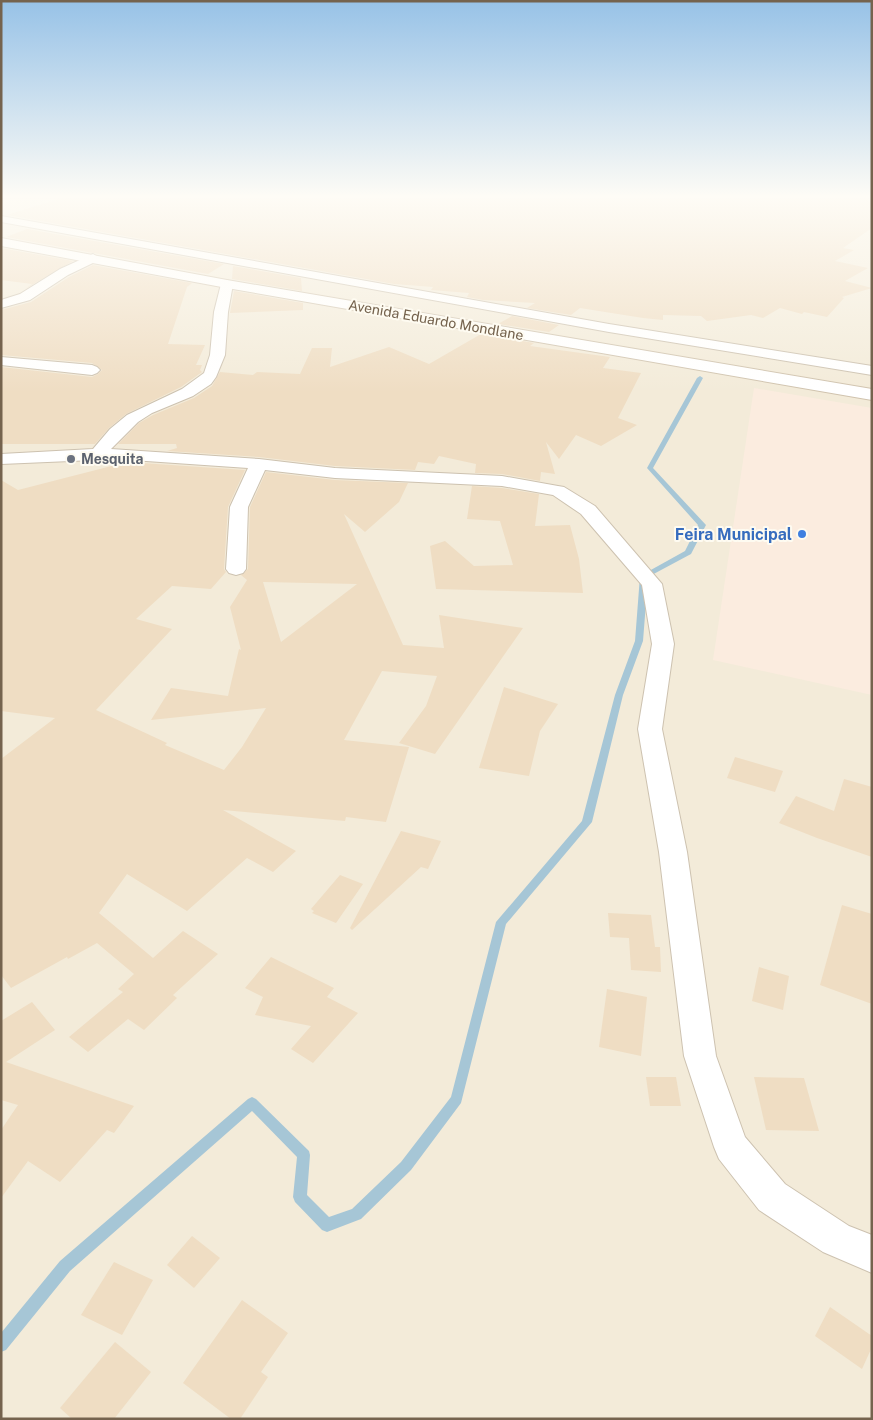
<svg xmlns="http://www.w3.org/2000/svg" width="873" height="1420" viewBox="0 0 873 1420" font-family="'Public Sans',sans-serif">
  <style>
    .residential { fill: #f3ebd9 }
    .commercial { fill: #fbecdf }
    .lines { fill: none; stroke-linecap: round; stroke-linejoin: round }
    .stream { fill: #a6c6d6; fill-rule: evenodd }
    .building { fill: #efddc3; fill-rule: evenodd }
    .street-casing { stroke: #cdc2b0; stroke-width: 2 }
    .secondary-casing { stroke: #d0c3ae; stroke-width: 2 }
    .street { fill: #fff; fill-rule: evenodd }
    .secondary { fill: #fff; fill-rule: evenodd }
    .worship-dot { fill: #6b7280; stroke: #fefbf1; stroke-width: 2 }
    .shop-dot { fill: #3f7fe0; stroke: #fefbf1; stroke-width: 2 }
    .labels { text-anchor: middle; dominant-baseline: central; stroke-width: 4; stroke-linejoin: round; paint-order: stroke }
    .far-street-label { font-size: 14px; fill: #75634e; stroke: #fefbf1 }
    .far-worship-label { font-size: 14px; font-weight: bold; fill: #5b616d; stroke: #fefbf1; text-anchor: start }
    .shop-label { font-size: 16px; font-weight: bold; fill: #366cbe; stroke: #fefbf1; text-anchor: end }
  </style>
  <rect width="100%" height="100%" fill="#fcf8ea"/>
  <rect class="residential" x="1" y="195" width="871" height="1224"/>
  <path class="commercial" d="M754 388 872 408V695L713 660Z"/>
  <g class="lines">
    <path class="stream" d="M700 376 703 378 653 468 706 525 691 554 648 577 643 641 623 695 592 822 506 924 461 1103 411 1170 361 1219 327 1232 322 1230 295 1202 293 1197 297 1157 252 1111 70 1271 6 1350 1 1352V1333L60 1261 248 1099 252 1097 256 1099 309 1151 310 1155 307 1195 329 1217 352 1209 401 1162 451 1097 496 922 582 821 615 695 635 641 640 576 685 551 698 525 647 468 697 378Z"/>
  </g>
  <g class="building">
    <path d="M71 195H263L311 198 316 195H729L732 196H802L801 195H866L872 204V228L843 248 854 250 835 261 868 268 845 281 872 288 842 297 844 298 827 317 804 312 802 314 780 308 763 318 751 315 707 321 701 316 663 315V320L643 318 580 308 571 315 527 308 535 303 483 300 467 297 469 293 431 290 433 287 394 284 7 215Z"/>
    <path d="M27 229 224 264 208 274 6 237Z"/>
    <path d="M1 248 73 261 25 289 32 284 1 280Z"/>
    <path d="M93 265 192 283 187 287 168 344 205 345 196 365H202L200 370 202 372 181 387 126 414 109 428 95 444H1V367L92 377 98 374 102 370 92 363 1 355V310L31 302 69 277Z"/>
    <path d="M233 266 301 278 302 291 232 279Z"/>
    <path d="M234 291 303 303V310L230 313Z"/>
    <path d="M512 316 559 325 549 332 498 324Z"/>
    <path d="M481 334 534 343 530 346 610 357 603 368 641 373 618 418 637 425 601 446 576 435 559 459 546 442 555 474 541 472 540 481 502 474 475 473 476 464 439 456 434 464 418 462 415 470 335 466 259 457 167 451 177 448 176 444H118L139 423 153 415 194 398 212 386 220 372 253 375 257 372 300 374 312 348H332L330 367 389 347 429 364Z"/>
    <path d="M127 462 245 470 228 507 224 569 226 572 211 589 172 586 136 619 172 629 96 710 167 743 165 745 224 770 242 747 266 708 151 720 171 688 228 696 239 649 241 650 230 607 247 580 241 575 248 569 250 507 266 472 335 480 408 483 399 502 365 532 344 514 403 645 444 648 439 615 523 628 435 754 399 743 426 706 437 676 382 671 344 740 409 747 386 822 346 817 345 821 223 810 296 851 273 872 247 858 187 911 127 874 99 913 153 958 183 931 218 954 173 995 177 998 144 1030 128 1019 88 1052 69 1037 123 992 118 989 134 974 97 943 68 959 67 957 11 988 1 975V759L55 718 1 711V480L18 490ZM263 582 357 584 281 642Z"/>
    <path d="M472 486 502 488 539 494 535 526 570 525 579 559 583 593 436 589 430 546 445 541 474 566 513 565 500 521 467 519Z"/>
    <path d="M504 687 558 704 540 731 529 776 479 768Z"/>
    <path d="M735 757 783 771 775 792 727 778Z"/>
    <path d="M844 779 872 787V857L817 838 779 823 796 796 834 811Z"/>
    <path d="M401 831 441 841 428 869 421 867 352 930 350 928Z"/>
    <path d="M340 875 363 884 336 923 312 913 314 911 311 909Z"/>
    <path d="M842 905 872 914V1004L820 985Z"/>
    <path d="M608 913 651 915 655 947H660L661 972 631 970 629 938 610 937Z"/>
    <path d="M271 957 334 988 327 997 358 1013 313 1063 291 1049 311 1026 255 1015 263 997 245 988Z"/>
    <path d="M759 967 789 976 783 1010 752 1001Z"/>
    <path d="M607 989 647 997 641 1056 599 1047Z"/>
    <path d="M32 1002 55 1030 6 1062 134 1106 114 1133 107 1130 60 1182 28 1161 1 1198V1130L18 1105 1 1100V1021Z"/>
    <path d="M646 1077H676L681 1106H650Z"/>
    <path d="M754 1077 804 1078 819 1131 766 1130Z"/>
    <path d="M192 1236 220 1258 194 1288 167 1265Z"/>
    <path d="M114 1262 153 1280 122 1335 81 1315Z"/>
    <path d="M242 1300 288 1333 261 1372 268 1377 240 1419H231L183 1383Z"/>
    <path d="M830 1307 872 1336V1347L862 1369 815 1336Z"/>
    <path d="M115 1342 151 1372 114 1419H72L60 1408Z"/>
  </g>
  <g class="lines">
    <g class="street-casing">
      <g id="street">
        <path d="M1 216 609 324 872 366V375L609 332 1 222Z"/>
        <path d="M93 254 99 258 97 261 68 275 30 300 1 308V300L20 294 60 269Z"/>
        <path d="M227 280 233 284 228 312 225 355 216 377 211 384 193 396 152 413 138 422 111 449 259 459 335 468 502 476 558 486 564 487 595 506 662 584 674 644 662 729 687 852 716 1056 745 1137 785 1184 849 1226 872 1235V1273L823 1252 759 1210 719 1159 714 1147 684 1056 659 852 638 729 652 644 642 585 581 514 553 495 502 486 335 478 265 470 248 507 246 569 243 573 236 575 229 573 226 569 230 507 248 468 117 459 1 464V454L93 449 110 429 127 415 182 389 204 373 210 355 214 312 221 284Z"/>
        <path d="M1 357 92 365 97 367 100 370 97 373 92 375 1 365Z"/>
      </g>
    </g>
    <g class="secondary-casing">
      <path id="secondary" d="M1 238 227 280 872 389V400L227 288 1 246Z"/>
    </g>
    <use href="#street" class="street"/>
    <use href="#secondary" class="secondary"/>
  </g>
  <linearGradient id="sky" x2="0" y2="1"><stop stop-color="#97c2e7"/><stop offset="0.5" stop-color="#fefcf6"/><stop offset="1" stop-color="#fefcf6" stop-opacity="0"/></linearGradient>
  <rect width="873" height="393" fill="url(#sky)"/>
  <circle class="worship-dot" cx="71" cy="459" r="5"/>
  <circle class="shop-dot" cx="802" cy="534" r="5"/>
  <g class="labels">
    <g class="far-street-label">
      <text transform="translate(436 320) rotate(10)">Avenida Eduardo Mondlane</text>
    </g>
    <g class="far-worship-label">
      <text x="81" y="459">Mesquita</text>
    </g>
    <g class="shop-label">
      <text x="792" y="534">Feira Municipal</text>
    </g>
  </g>
  <rect width="873" height="1420" fill="none" stroke="#75634e" stroke-width="5"/>
</svg>
